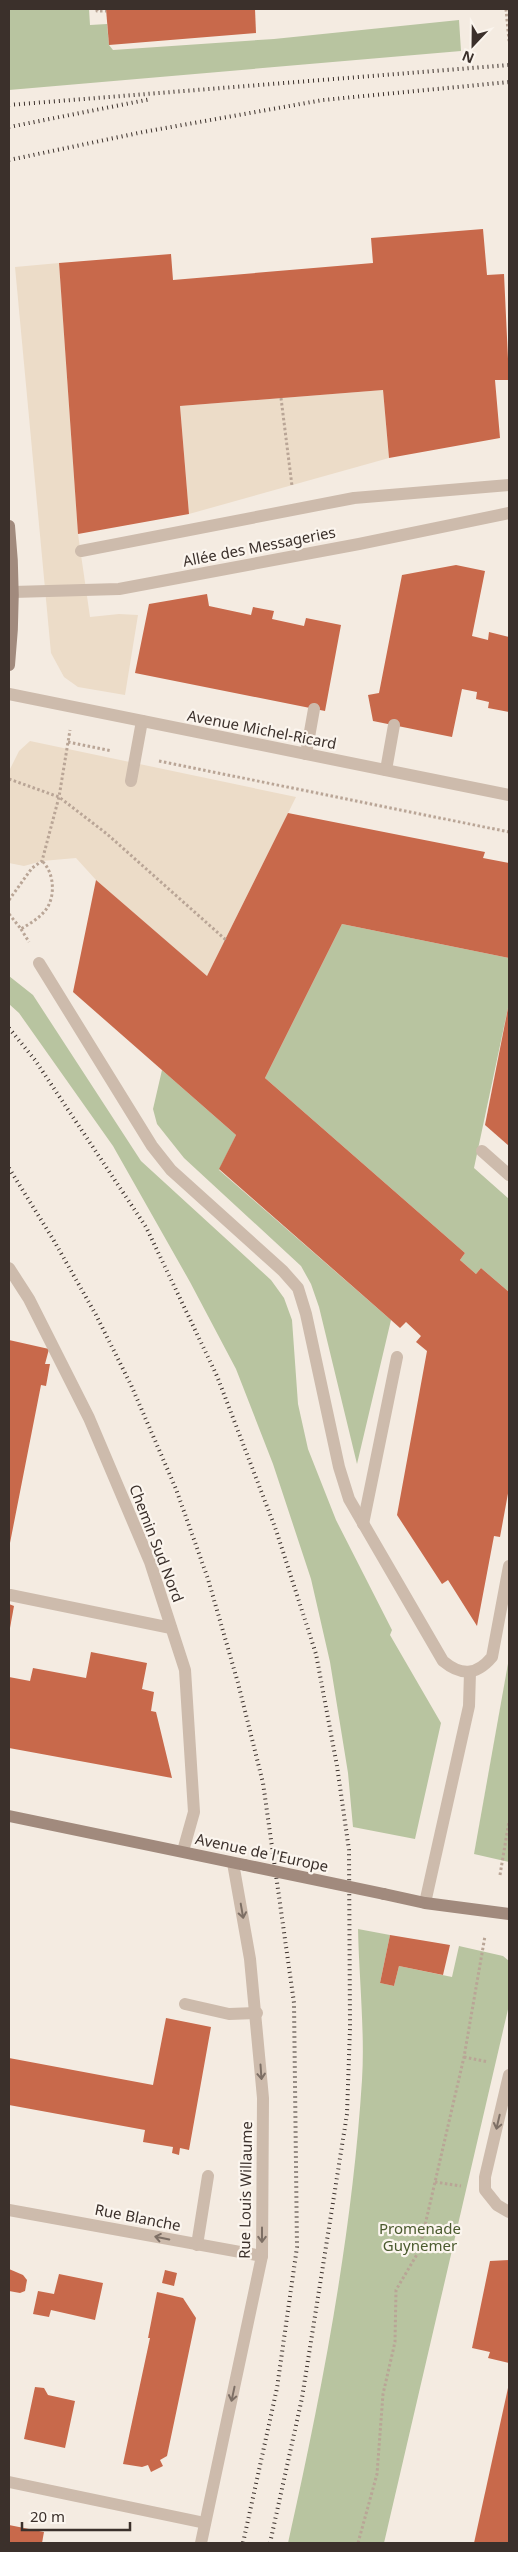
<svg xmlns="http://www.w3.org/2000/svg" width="518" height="2552" viewBox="0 0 518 2552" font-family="'Noto Sans',sans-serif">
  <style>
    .green { fill: #b8c4a0 }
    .plaza { fill: #ecdcc8 }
    .building { fill: #c8694b }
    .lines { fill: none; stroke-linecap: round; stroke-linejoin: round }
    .path { stroke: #b9a596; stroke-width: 3; stroke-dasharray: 2.5 2.5; stroke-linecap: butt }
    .lane { stroke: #cdbbac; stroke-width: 12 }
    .street { stroke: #cdbbac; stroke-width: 12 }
    .secondary { stroke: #a18a7d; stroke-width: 12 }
    .rail { stroke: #3b302b; stroke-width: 4; stroke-dasharray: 1 4; stroke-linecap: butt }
    .secondary-bridge { stroke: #a18a7d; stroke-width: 12 }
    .oneway { stroke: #7d6f65 }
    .labels { text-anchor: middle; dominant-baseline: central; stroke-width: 4.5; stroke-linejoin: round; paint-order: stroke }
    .street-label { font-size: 15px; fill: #3b302b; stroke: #fbf5ee }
    .park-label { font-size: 15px; fill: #4a5a2e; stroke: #fbf5ee }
  </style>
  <rect width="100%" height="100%" fill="#f4ebe1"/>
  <g class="green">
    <path d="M9 9H89L90 25 107 24 109 45 113 50 274 39 459 20 461 51 9 90Z"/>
    <path d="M342 924 509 958V1003L474 1168 509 1199V1292L481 1268 476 1274 460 1260 465 1253 265 1078Z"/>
    <path d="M9 976 33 995 141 1161 271 1280 284 1298 292 1320 298 1404 308 1449 336 1520 392 1630 390 1635 441 1723 415 1839 353 1827 348 1773 330 1662 311 1579 273 1464 236 1369 190 1282 113 1146 19 1013 9 1004Z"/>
    <path d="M162 1070 236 1135 219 1170 391 1320 357 1464 319 1307 311 1284 301 1266 184 1158 157 1124 153 1109Z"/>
    <path d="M509 1658V1862L474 1854Z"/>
    <path d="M358 1929 390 1935 380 1983 394 1986 399 1966 452 1977 459 1946 503 1956 509 1961V2005L384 2543H288C322 2391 352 2236 362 2080 365 2033 359 1977 358 1929Z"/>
  </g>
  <g class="plaza">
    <path d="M59 263 78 534 90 617 119 614 138 615 125 695 78 687 64 677 51 653 15 267Z"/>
    <path d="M383 390 389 458 189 514 180 406Z"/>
    <path d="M30 741 296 797 207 976 96 880 76 858 42 861 24 866 9 863V771L19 751Z"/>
  </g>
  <g class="building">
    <path d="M106 9H255L256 33 109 45Z"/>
    <path d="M483 229 487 275 504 274 509 380H495L500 438 389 458 383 390 180 406 189 514 78 534 59 263 171 254 173 280 373 263 371 238Z"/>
    <path d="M456 565 485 571 472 636 488 640 489 632 509 637V712L488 708 489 702 476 699 477 692 462 689 452 737 373 721 368 695 379 693 402 575Z"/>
    <path d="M207 594 209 606 251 615 253 607 274 611 272 619 304 626 306 618 341 625 325 711 135 673 149 604Z"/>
    <path d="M288 813 485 852 483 858 509 863V958L342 924 265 1078 465 1253 460 1260 476 1274 481 1268 509 1292V1488L500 1537 494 1536 477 1626 448 1580 442 1584 397 1515 427 1351 416 1342 421 1336 406 1322 400 1328 391 1320 219 1169 236 1135 73 992 96 880 207 976Z"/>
    <path d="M508 1008H509V1146L485 1125Z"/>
    <path d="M9 1340 49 1349 45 1364H50L46 1386 41 1385 10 1543Z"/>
    <path d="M9 1604 14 1606 10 1628H9Z"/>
    <path d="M91 1652 147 1663 142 1689 154 1692 151 1711 156 1712 172 1778 9 1748V1677L30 1681 33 1668 86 1678Z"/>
    <path d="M390 1935 450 1945 443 1975 399 1966 394 1986 380 1983Z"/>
    <path d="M166 2018 211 2027 189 2150 180 2148 179 2155 172 2153 173 2147 143 2142 145 2130 9 2105V2058L153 2085Z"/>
    <path d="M509 2260V2363L488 2358 490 2352 472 2348 490 2261Z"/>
    <path d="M9 2269 23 2275 27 2280 25 2291 20 2293 9 2291Z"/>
    <path d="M165 2270 177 2273 174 2286 162 2283Z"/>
    <path d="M59 2274 103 2283 95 2320 51 2310 49 2317 33 2314 38 2291 54 2294Z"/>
    <path d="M157 2292 183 2298 196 2318 167 2456 160 2460 163 2466 151 2472 148 2465 142 2467 123 2464 150 2338H148Z"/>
    <path d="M35 2387 44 2388 48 2395 75 2401 65 2448 24 2439Z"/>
    <path d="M508 2388 509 2543H474Z"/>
    <path d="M9 2525 44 2532 42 2543H9Z"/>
  </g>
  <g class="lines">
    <g class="path">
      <path d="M97 9V11H106"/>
      <path d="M506 9 509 41"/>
      <path d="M281 398 292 486"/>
      <path d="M68 742 112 751"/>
      <path d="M159 761 509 832"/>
      <path d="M9 779 59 797 107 834 226 940"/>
      <path d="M9 900 32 868 42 861 59 797 70 730"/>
      <path d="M9 914 21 929C29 924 38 919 44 912 56 899 55 873 42 861"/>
      <path d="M21 929 29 942"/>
      <path d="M500 1875 509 1821"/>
      <path d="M464 2057 488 2062"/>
      <path d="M435 2182 461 2186"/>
      <path d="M358 2543 377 2474 383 2394 395 2342 396 2290 419 2251 464 2057 485 1936"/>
    </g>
    <g class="lane">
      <path d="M306 754 314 709"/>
      <path d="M386 770 394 725"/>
      <path d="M131 781 142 721"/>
      <path d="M39 963 152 1146 171 1170 283 1271 298 1288 306 1314 339 1467 349 1499 443 1661C461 1676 476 1676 492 1657L509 1566"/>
      <path d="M482 1151 509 1175"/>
      <path d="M9 1268 29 1299 89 1418 150 1562 185 1670 194 1812 183 1851"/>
      <path d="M363 1524 397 1357"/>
      <path d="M10 1595 171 1628"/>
      <path d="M425 1903 469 1706 470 1672"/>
      <path d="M185 2004 229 2014 257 2013"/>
      <path d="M197 2245 208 2176"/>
    </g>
    <g class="street">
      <path d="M81 551 354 498 509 485"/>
      <path d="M13 592 119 589 359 544 509 513"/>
      <path d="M9 694 509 795"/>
      <path d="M509 2075 485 2177V2190L497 2205 509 2212"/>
      <path d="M9 2210 262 2256"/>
      <path d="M9 2482 205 2523"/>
      <path d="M201 2543 262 2256 263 2098 250 1959 233 1863"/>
    </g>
    <g class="secondary">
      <path d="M9 526C14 572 14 619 9 665"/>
      <path d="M9 1816 245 1865"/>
      <path d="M384 1894 425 1903 509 1914"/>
    </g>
    <g class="rail">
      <path d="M9 105 509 65"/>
      <path d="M9 127 151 99"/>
      <path d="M9 160 143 132 323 100 509 82"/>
      <path d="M9 1028 35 1060 146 1227 217 1376 276 1530 316 1654 337 1766 349 1850 350 2028 347 2114 302 2398 270 2543"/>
      <path d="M9 1168 53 1239 96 1315 131 1385 176 1489 208 1579 238 1683 263 1783 294 2003 297 2247 277 2388 243 2543"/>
    </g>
    <path class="secondary-bridge" d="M245 1865 384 1894"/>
  </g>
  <defs><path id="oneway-shaft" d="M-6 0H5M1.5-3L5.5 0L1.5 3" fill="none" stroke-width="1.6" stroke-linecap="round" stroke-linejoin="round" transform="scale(1.25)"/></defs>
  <g class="oneway">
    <use href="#oneway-shaft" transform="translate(242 1911) rotate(80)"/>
    <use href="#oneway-shaft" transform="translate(261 2072) rotate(86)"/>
    <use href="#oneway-shaft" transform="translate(498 2122) rotate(103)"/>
    <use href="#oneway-shaft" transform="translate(262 2235) rotate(90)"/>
    <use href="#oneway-shaft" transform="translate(162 2238) rotate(-169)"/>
    <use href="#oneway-shaft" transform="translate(233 2394) rotate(102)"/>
  </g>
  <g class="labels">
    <g class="street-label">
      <text transform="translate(259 546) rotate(-11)">Allée des Messageries</text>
      <text transform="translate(262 729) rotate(11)">Avenue Michel-Ricard</text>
      <text transform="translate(157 1543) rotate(69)">Chemin Sud Nord</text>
      <text transform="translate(262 1852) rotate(12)">Avenue de l'Europe</text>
      <text transform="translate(245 2190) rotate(-89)">Rue Louis Willaume</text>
      <text transform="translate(138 2217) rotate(11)">Rue Blanche</text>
    </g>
    <g class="park-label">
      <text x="420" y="2228">Promenade<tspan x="420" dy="17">Guynemer</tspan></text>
    </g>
  </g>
  <rect width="518" height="2552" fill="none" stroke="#3b302b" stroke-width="20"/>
  <g transform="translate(473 45) rotate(202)" stroke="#fbf5ee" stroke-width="4" paint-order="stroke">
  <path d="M0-4L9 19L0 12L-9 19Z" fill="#3b302b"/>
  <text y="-8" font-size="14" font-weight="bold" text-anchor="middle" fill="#3b302b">N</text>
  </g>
  <path d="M22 2522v8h108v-8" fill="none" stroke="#3b302b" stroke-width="2.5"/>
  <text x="30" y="2522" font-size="15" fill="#3b302b" stroke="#fbf5ee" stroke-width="4" paint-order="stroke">20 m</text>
</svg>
